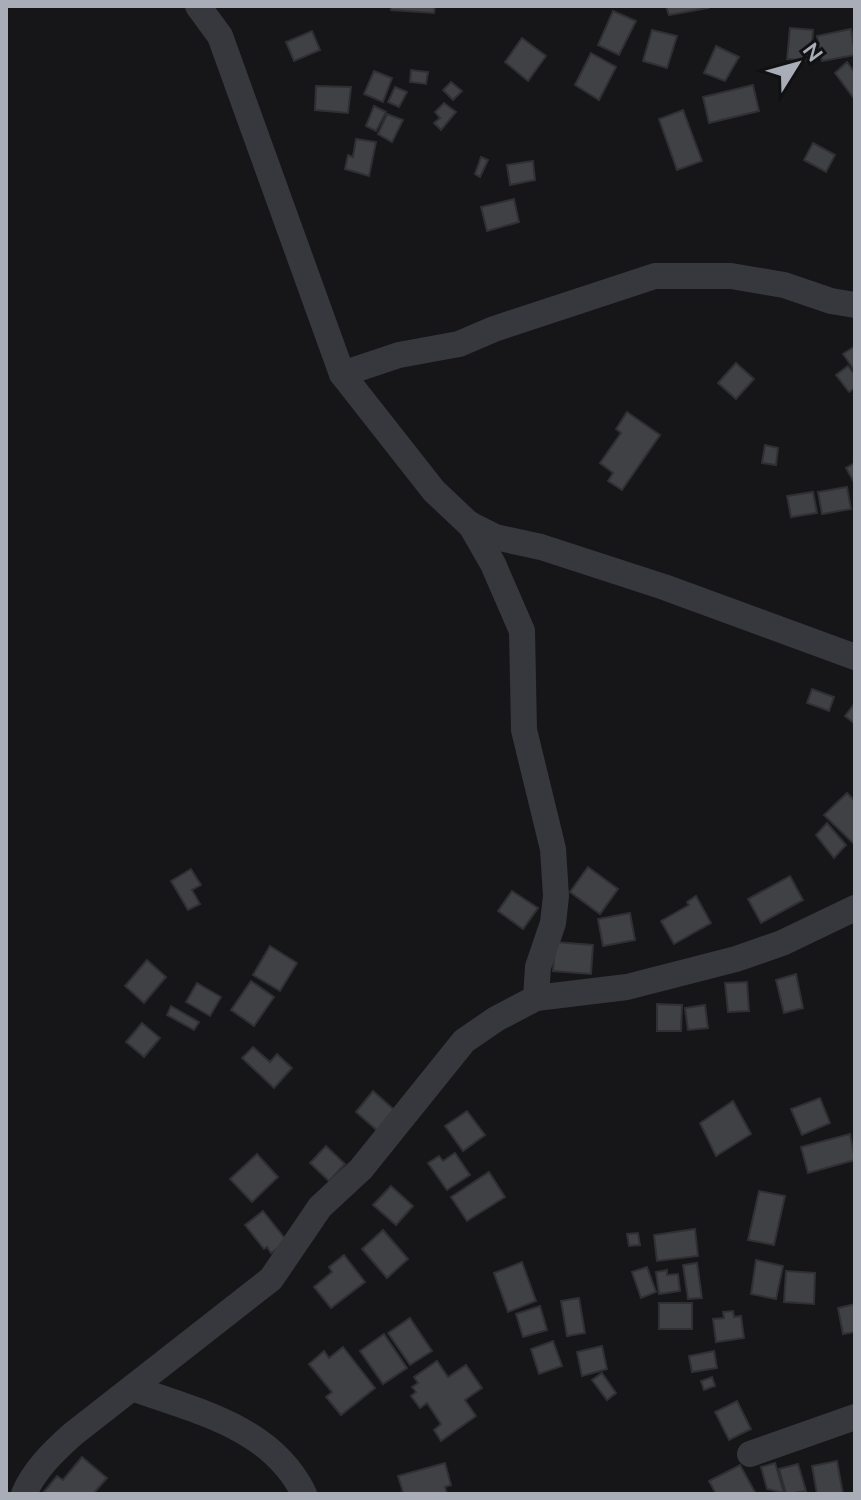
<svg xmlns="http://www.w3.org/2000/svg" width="861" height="1500" viewBox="0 0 861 1500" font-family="'Nunito Sans',sans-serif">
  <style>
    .building { fill: #404145; stroke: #303034; stroke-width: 2 }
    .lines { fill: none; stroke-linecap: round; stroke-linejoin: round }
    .minor { stroke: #37383d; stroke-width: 26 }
  </style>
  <rect width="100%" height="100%" fill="#161618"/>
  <g class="building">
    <path d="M391 6H435L434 13 391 10Z"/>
    <path d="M666 6H707L708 8 669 15Z"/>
    <path d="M613 11 636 21 619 55 598 45Z"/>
    <path d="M790 28 813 30 811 61 787 59Z"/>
    <path d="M851 29 855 55 822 61 817 36Z"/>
    <path d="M652 30 677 36 667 68 643 61Z"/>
    <path d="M312 31 320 50 294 61 286 42Z"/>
    <path d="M522 38 546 56 528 81 505 62Z"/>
    <path d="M716 46 739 57 725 81 704 73Z"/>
    <path d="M591 53 616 67 599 100 575 85Z"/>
    <path d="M847 62 855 73V100L835 73Z"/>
    <path d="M411 70 428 72 426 84 410 82Z"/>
    <path d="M374 71 392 78 383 102 364 94Z"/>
    <path d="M451 82 462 91 453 100 443 90Z"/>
    <path d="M753 85 759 111 709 123 703 97Z"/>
    <path d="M316 86 351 87 348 113 315 110Z"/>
    <path d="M395 87 407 92 399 107 388 102Z"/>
    <path d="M444 103 456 112 441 130 434 123 440 118 435 112Z"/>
    <path d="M374 106 386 112 376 131 366 126Z"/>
    <path d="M683 110 702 161 677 170 659 119Z"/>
    <path d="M387 114 403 120 392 142 378 134Z"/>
    <path d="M356 139 376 142 369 176 345 169 348 155 353 157Z"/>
    <path d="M813 143 835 155 826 172 804 160Z"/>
    <path d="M481 157 488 160 480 177 475 174Z"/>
    <path d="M533 161 535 180 510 185 507 165Z"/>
    <path d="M514 199 519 222 487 231 481 207Z"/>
    <path d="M855 346V371L843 354Z"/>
    <path d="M736 363 754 379 736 399 718 383Z"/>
    <path d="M848 366 855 375V388L849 392 836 375Z"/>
    <path d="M627 412 660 435 622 490 608 481 613 473 600 463 621 433 616 429Z"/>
    <path d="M765 445 778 448 776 465 762 463Z"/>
    <path d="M855 463V484L846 468Z"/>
    <path d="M847 487 851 509 822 514 818 492Z"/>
    <path d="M813 492 817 513 791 517 787 496Z"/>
    <path d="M812 689 834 697 829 711 807 703Z"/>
    <path d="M855 703V724L845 716Z"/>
    <path d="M847 793 855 801V845L824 815Z"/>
    <path d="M827 823 846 845 834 858 816 835Z"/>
    <path d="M588 867 618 889 600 914 570 892Z"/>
    <path d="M191 869 201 885 192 890 200 904 188 910 171 881Z"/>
    <path d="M790 876 803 900 761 923 748 899Z"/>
    <path d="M512 891 538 908 523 929 498 911Z"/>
    <path d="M696 896 711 923 674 944 661 921 689 905 687 902Z"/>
    <path d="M630 913 635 940 603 946 598 919Z"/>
    <path d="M555 942 593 945 591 974 553 971Z"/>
    <path d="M270 946 297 963 280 991 253 975Z"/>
    <path d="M147 960 166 977 144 1003 125 986Z"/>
    <path d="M796 974 803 1008 784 1013 776 980Z"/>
    <path d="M251 981 274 997 254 1026 231 1010Z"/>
    <path d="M747 982 749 1011 728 1012 725 983Z"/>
    <path d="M197 983 221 997 210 1016 186 1002Z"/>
    <path d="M657 1004 682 1005 681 1031H657Z"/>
    <path d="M705 1005 708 1028 688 1030 685 1008Z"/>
    <path d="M171 1006 199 1022 194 1030 167 1015Z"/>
    <path d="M142 1023 160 1038 144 1057 126 1042Z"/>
    <path d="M253 1047 270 1062 277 1054 292 1068 274 1088 242 1058Z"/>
    <path d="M373 1091 398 1113 380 1133 356 1112Z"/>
    <path d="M820 1098 830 1123 802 1135 791 1109Z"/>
    <path d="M733 1101 751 1134 716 1156 700 1123Z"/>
    <path d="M467 1111 485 1135 463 1151 445 1126Z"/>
    <path d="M850 1134 855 1160 808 1173 801 1147Z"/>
    <path d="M326 1146 345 1164 329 1181 310 1163Z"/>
    <path d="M455 1153 470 1175 447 1190 428 1163 439 1156 443 1161Z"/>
    <path d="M257 1154 278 1177 252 1202 230 1179Z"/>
    <path d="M489 1172 505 1197 467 1221 451 1197Z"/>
    <path d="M391 1186 413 1206 396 1225 373 1205Z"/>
    <path d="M759 1191 785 1196 774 1245 748 1240Z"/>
    <path d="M263 1211 287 1241 271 1253 267 1247 264 1249 245 1225Z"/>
    <path d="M695 1229 698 1256 657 1261 654 1235Z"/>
    <path d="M383 1230 408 1259 387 1278 362 1249Z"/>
    <path d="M638 1233 640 1245 629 1246 627 1234Z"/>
    <path d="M344 1255 365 1282 331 1308 314 1287 332 1272 329 1267Z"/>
    <path d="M756 1260 783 1266 776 1299 751 1294Z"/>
    <path d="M522 1262 536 1301 508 1312 494 1273Z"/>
    <path d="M697 1263 702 1298 688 1299 683 1265Z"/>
    <path d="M647 1267 656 1292 641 1298 632 1272Z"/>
    <path d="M667 1270V1275L678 1274 680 1291 659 1294 656 1272Z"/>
    <path d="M786 1271 815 1273 814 1304 784 1302Z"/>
    <path d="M579 1298 585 1333 567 1336 561 1301Z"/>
    <rect x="659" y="1303" width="33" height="26"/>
    <path d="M855 1304V1332L843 1334 838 1308Z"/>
    <path d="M540 1306 547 1330 523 1337 516 1314Z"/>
    <path d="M733 1311 734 1317 741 1316 744 1338 716 1342 713 1319 724 1318 723 1312Z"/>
    <path d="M410 1318 432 1351 410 1365 388 1333Z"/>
    <path d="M384 1334 407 1368 383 1384 360 1351Z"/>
    <path d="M553 1341 562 1366 539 1374 531 1349Z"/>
    <path d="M602 1346 607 1369 582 1376 577 1352Z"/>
    <path d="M343 1347 375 1388 341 1415 326 1397 332 1392 309 1364 324 1351 329 1358Z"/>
    <path d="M714 1351 717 1368 692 1372 689 1356Z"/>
    <path d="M437 1361 448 1377 466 1365 482 1388 465 1400 476 1416 441 1441 434 1430 441 1424 427 1403 420 1408 411 1396 416 1392 412 1387 418 1383 414 1377Z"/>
    <path d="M602 1373 616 1393 607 1400 592 1380Z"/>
    <path d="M712 1377 715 1386 704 1390 701 1381Z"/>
    <path d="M737 1401 751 1429 729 1440 715 1412Z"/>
    <path d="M82 1457 107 1478 93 1494H42L57 1476 63 1480Z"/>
    <path d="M837 1461 843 1494H817L812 1466Z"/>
    <path d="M445 1463 451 1485 445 1487 447 1494H396L403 1492 398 1476Z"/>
    <path d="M775 1463 784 1493 767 1489 761 1467Z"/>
    <path d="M798 1464 806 1491 786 1494 779 1469Z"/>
    <path d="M740 1465 756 1494H716L709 1481Z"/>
  </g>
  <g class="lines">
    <g class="minor">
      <path d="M198 6 220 36 342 374 434 491 469 524 495 537 541 547 664 587 855 657"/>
      <path d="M342 374 399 355 459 344 494 329 655 276H731L784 285 831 301 855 305"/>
      <path d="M470 524 493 564 522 631 524 730 553 849 556 896 553 923 538 967 536 998"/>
      <path d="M132 1388C196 1411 272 1427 304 1494"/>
      <path d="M750 1454 855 1417"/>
      <path d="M24 1494C34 1470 54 1451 73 1434L271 1279 320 1207 361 1169 464 1041 496 1019 536 998 627 987 736 959 782 943 855 908"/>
    </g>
  </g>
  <rect width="861" height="1500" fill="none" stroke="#a8adb8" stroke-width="16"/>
  <g transform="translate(797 64) rotate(53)" stroke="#111113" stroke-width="6" paint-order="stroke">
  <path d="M0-6L14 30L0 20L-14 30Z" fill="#a8adb8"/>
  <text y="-12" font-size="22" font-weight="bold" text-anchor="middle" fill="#a8adb8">N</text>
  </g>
</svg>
